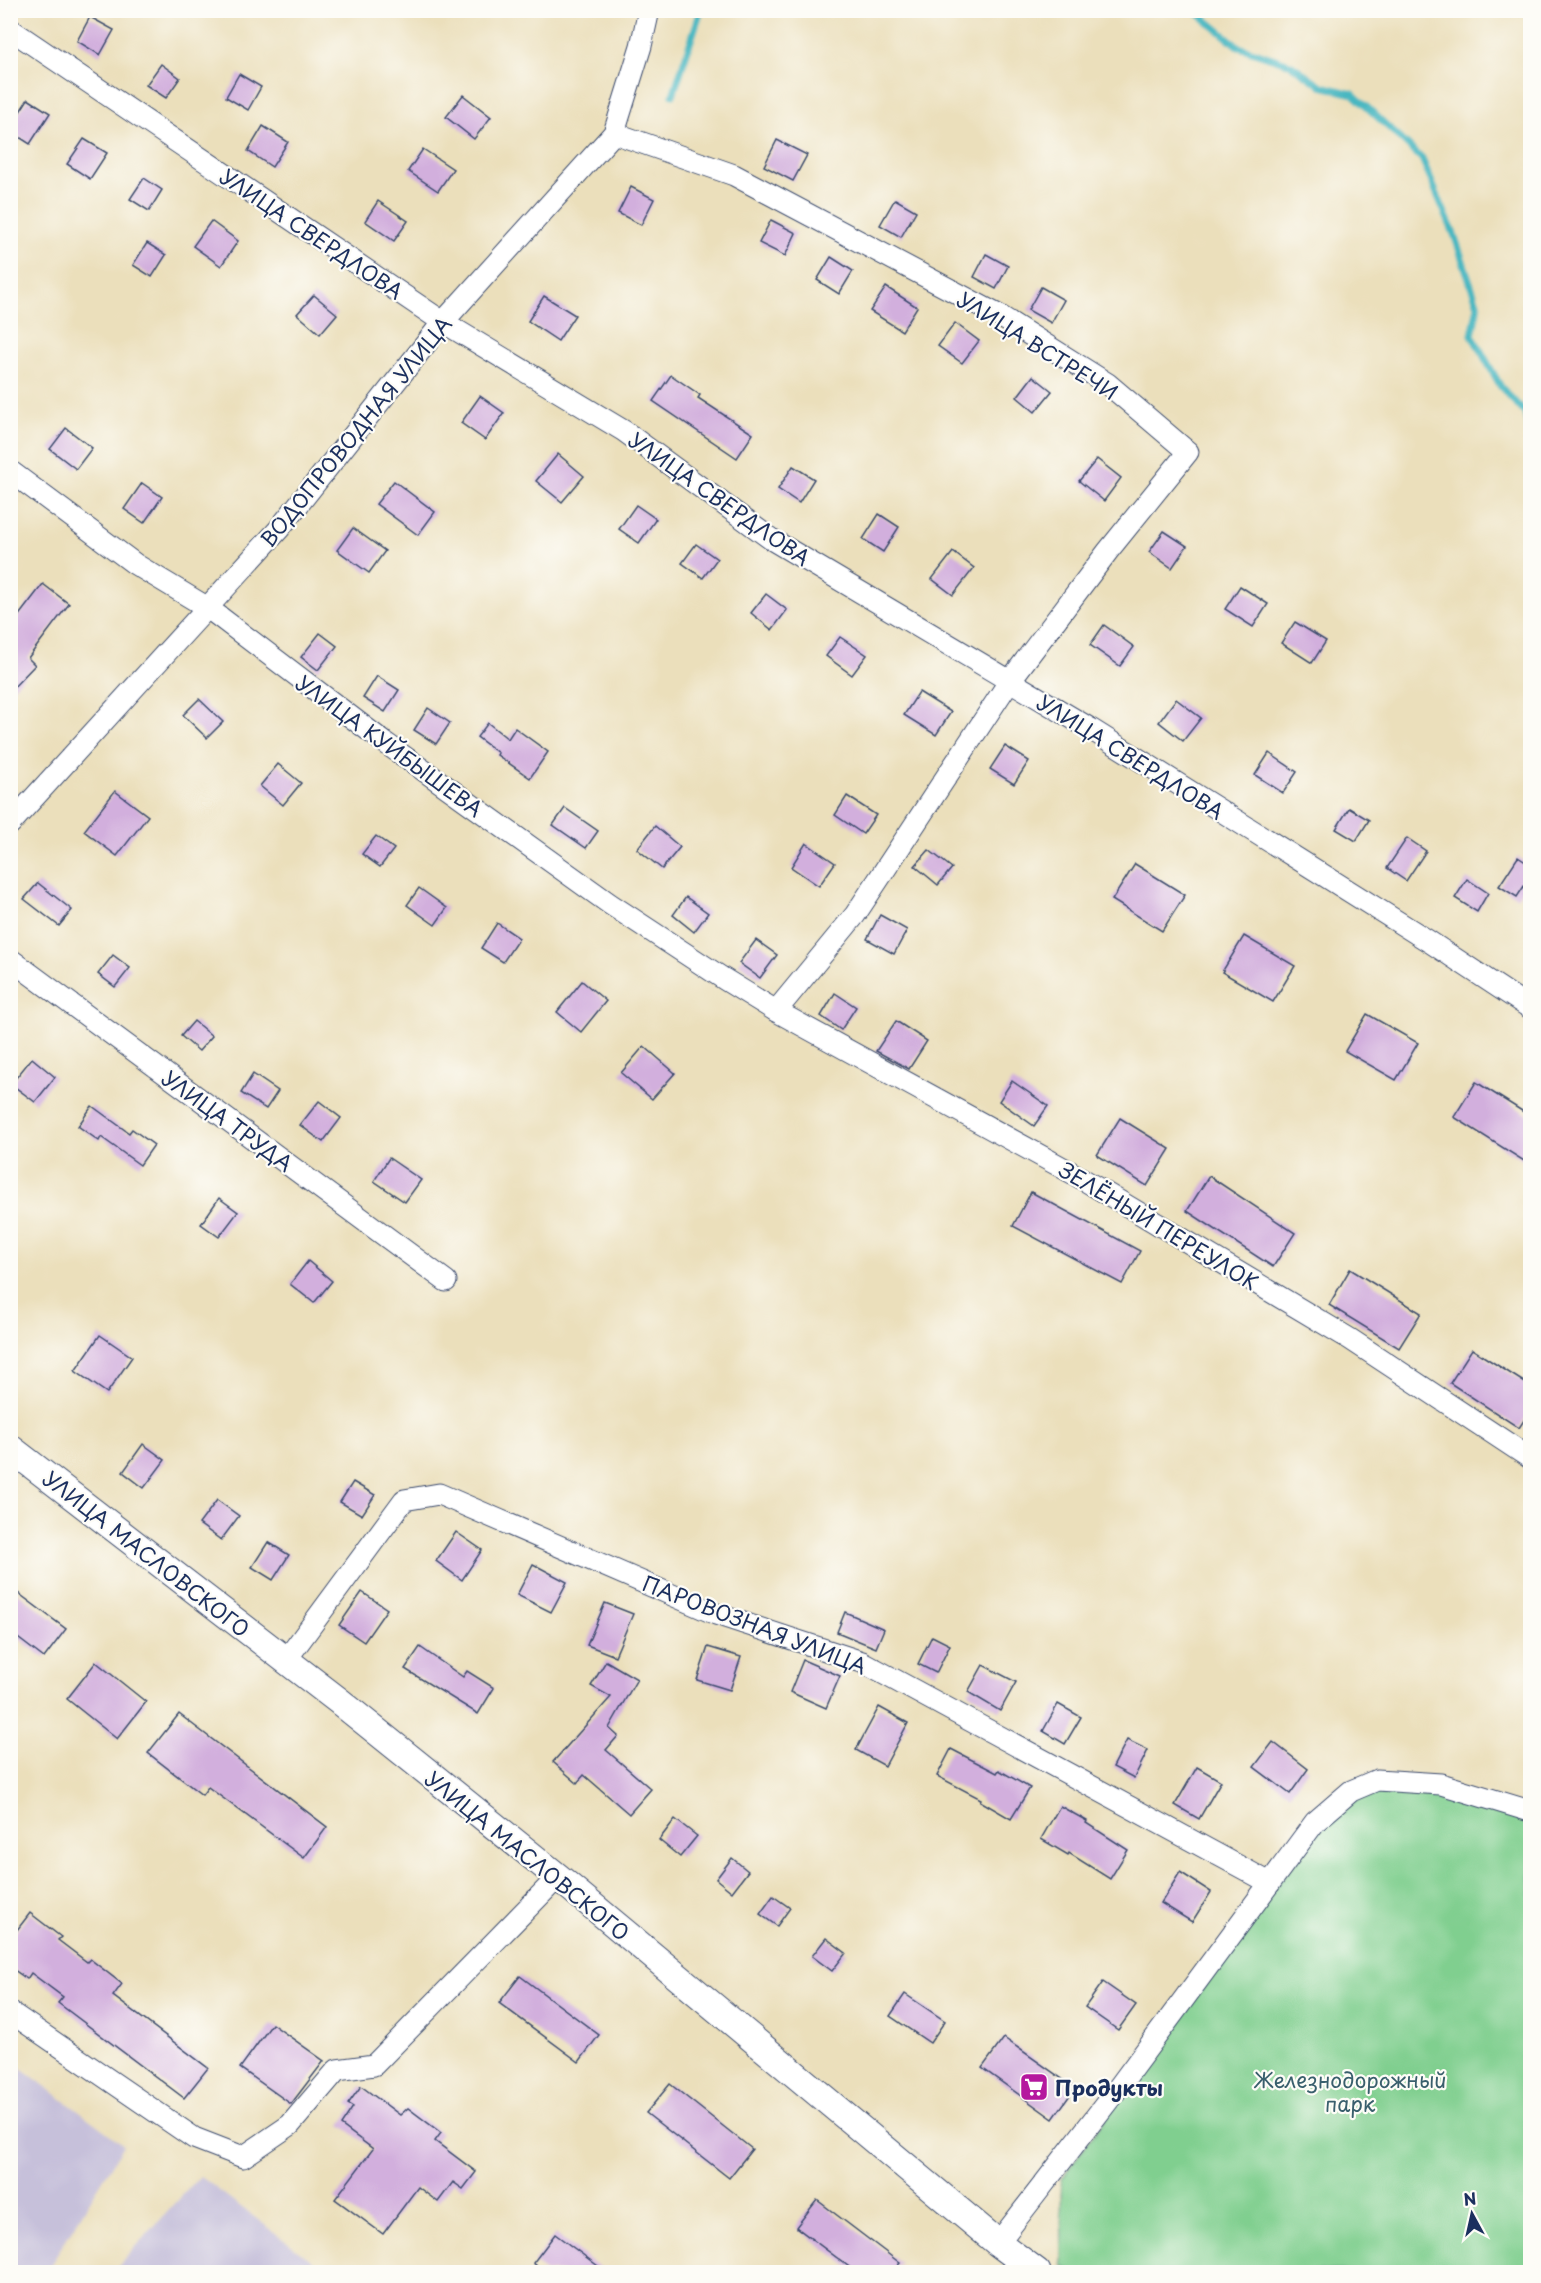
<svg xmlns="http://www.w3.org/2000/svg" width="1541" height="2283" viewBox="0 0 1541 2283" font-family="'Playpen Sans',sans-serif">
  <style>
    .industrial { fill: #c6c0da }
    .green { fill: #80cf8f; stroke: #4e7f76; stroke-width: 1.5 }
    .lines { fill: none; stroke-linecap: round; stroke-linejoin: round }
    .stream { stroke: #49b7c1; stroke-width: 7 }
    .building { fill: #d2afdd }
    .minor-casing { stroke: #3a496c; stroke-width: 23 }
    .tertiary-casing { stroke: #3a496c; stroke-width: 29 }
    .minor { stroke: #fff; stroke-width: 21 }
    .tertiary { stroke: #fff; stroke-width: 27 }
    .labels { text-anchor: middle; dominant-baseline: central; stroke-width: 4.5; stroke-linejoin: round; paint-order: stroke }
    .street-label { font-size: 21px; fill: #1b2f5e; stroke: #fdfcf7 }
    .park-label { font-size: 21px; fill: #395f6d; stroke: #fdfcf7 }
    .poi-label { font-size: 21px; font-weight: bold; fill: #1b2f5e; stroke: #fdfcf7; text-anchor: start }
  </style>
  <rect width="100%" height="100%" fill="#fdfcf7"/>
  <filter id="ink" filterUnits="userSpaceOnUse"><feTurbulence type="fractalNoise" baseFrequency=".0167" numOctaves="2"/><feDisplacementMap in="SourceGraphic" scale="12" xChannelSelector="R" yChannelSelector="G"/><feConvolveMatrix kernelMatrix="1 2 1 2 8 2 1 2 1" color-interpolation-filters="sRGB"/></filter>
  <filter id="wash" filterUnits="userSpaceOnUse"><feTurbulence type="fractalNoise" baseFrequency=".008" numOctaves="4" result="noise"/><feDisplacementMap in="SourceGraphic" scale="24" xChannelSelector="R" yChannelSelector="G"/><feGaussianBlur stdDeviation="1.35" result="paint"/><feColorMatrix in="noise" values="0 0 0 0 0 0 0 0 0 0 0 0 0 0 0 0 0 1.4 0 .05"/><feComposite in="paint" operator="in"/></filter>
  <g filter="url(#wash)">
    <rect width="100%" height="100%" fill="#ebdfbb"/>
    <g class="industrial">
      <path d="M10 2060 124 2145 46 2272H11Z"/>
      <path d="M200 2176 327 2272H113Z"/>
      <path d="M423 2263 435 2272H401Z"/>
    </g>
    <path class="green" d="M1385 1787 1466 1799 1530 1820V2272H1073L1062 2265 1061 2179 1318 1829 1349 1803Z"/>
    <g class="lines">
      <g class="stream">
        <path d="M1194 10 1239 47 1290 64 1322 86 1353 94 1422 159 1454 234 1478 306 1472 335 1501 387 1525 413 1530 434"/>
        <path d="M673 95 701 10"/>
      </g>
    </g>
    <g id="blocks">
      <g class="building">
        <path d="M90 17 114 30 100 55 77 41Z"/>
        <path d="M161 64 180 78 166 98 146 85Z"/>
        <path d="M239 74 261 87 248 110 226 97Z"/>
        <path d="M463 95 491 117 474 139 446 117Z"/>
        <path d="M28 99 50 113 30 144 10 131V127Z"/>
        <path d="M263 126 288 142 272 167 248 151Z"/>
        <path d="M84 139 107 153 90 179 67 164Z"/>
        <path d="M777 140 807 155 793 181 764 166Z"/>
        <path d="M423 149 453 169 438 191 408 171Z"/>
        <path d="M144 178 162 190 149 211 130 199Z"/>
        <path d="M631 187 654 199 641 225 618 213Z"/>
        <path d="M895 199 916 211 901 237 880 225Z"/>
        <path d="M378 201 408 221 394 241 365 221Z"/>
        <path d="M771 220 796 233 785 256 759 243Z"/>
        <path d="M211 221 238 241 221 266 193 246Z"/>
        <path d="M147 243 166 255 152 277 133 265Z"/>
        <path d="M986 254 1008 266 996 289 974 277Z"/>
        <path d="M831 257 853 271 839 294 817 280Z"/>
        <path d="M886 287 917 307 902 331 870 311Z"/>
        <path d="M1041 287 1064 300 1051 323 1028 310Z"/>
        <path d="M314 295 337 314 320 334 297 314Z"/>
        <path d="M544 296 575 315 558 341 528 321Z"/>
        <path d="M955 323 979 341 962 363 938 346Z"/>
        <path d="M671 375 700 395 698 398 753 434 737 458 653 401Z"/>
        <path d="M1033 376 1052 391 1035 412 1017 397Z"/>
        <path d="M480 396 504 413 485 440 461 423Z"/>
        <path d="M66 428 92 448 76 469 50 449Z"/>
        <path d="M558 454 584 476 562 502 536 481Z"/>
        <path d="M1097 459 1121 478 1104 501 1079 481Z"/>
        <path d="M793 466 814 479 799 503 778 489Z"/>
        <path d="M394 481 435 512 418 535 376 504Z"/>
        <path d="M142 483 162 497 144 523 124 509Z"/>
        <path d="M636 505 656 519 639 543 619 529Z"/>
        <path d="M879 514 899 527 883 552 863 539Z"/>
        <path d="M353 528 385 551 369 573 337 550Z"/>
        <path d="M1164 531 1187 546 1172 568 1149 552Z"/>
        <path d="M696 544 717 559 703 578 682 563Z"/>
        <path d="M953 552 974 568 953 595 932 579Z"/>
        <path d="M43 584 69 604 28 658 35 665 10 691V627Z"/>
        <path d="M1240 586 1268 604 1253 627 1225 609Z"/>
        <path d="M766 594 787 610 772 630 751 613Z"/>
        <path d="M1295 622 1326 641 1312 663 1281 643Z"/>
        <path d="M1104 625 1134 647 1120 666 1090 645Z"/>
        <path d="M320 633 337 646 318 670 301 657Z"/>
        <path d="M840 637 867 655 852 675 826 656Z"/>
        <path d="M377 676 399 690 385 712 363 698Z"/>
        <path d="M919 692 951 712 936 735 904 715Z"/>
        <path d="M199 699 223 722 207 738 183 715Z"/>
        <path d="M1176 699 1201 718 1183 741 1159 722Z"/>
        <path d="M428 708 450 723 436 744 414 730Z"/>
        <path d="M488 723 508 739 515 728 548 752 530 778 497 755 498 753 477 737Z"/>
        <path d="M1005 746 1029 761 1014 784 990 769Z"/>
        <path d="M1269 753 1297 772 1283 793 1255 775Z"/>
        <path d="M278 764 301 783 283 805 260 786Z"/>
        <path d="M115 791 148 816 117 856 84 831Z"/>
        <path d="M847 796 876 815 863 834 835 815Z"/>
        <path d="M565 808 598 831 586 848 553 825Z"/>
        <path d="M1349 808 1369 820 1356 841 1336 829Z"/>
        <path d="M655 826 680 847 662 869 637 849Z"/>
        <path d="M376 836 394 849 380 867 362 854Z"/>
        <path d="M1407 838 1426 851 1406 881 1387 868Z"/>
        <path d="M806 843 835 863 819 886 791 867Z"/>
        <path d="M929 850 952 868 938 885 915 866Z"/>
        <path d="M1518 857 1530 865V877L1517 897 1499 886Z"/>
        <path d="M1135 864 1185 895 1162 931 1112 900Z"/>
        <path d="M1467 879 1488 893 1477 912 1455 898Z"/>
        <path d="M38 883 72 910 59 926 24 899Z"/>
        <path d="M419 888 447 908 435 925 407 905Z"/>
        <path d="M686 897 708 913 694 932 673 915Z"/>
        <path d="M880 915 907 930 894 954 867 939Z"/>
        <path d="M497 923 519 938 503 962 481 948Z"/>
        <path d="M1244 936 1295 966 1273 1002 1222 972Z"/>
        <path d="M756 940 777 955 760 978 739 963Z"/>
        <path d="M113 955 130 968 115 987 98 974Z"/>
        <path d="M582 981 606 1001 581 1032 557 1012Z"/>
        <path d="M835 993 856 1007 841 1030 821 1016Z"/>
        <path d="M1367 1014 1418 1043 1396 1080 1345 1051Z"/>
        <path d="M194 1021 212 1036 199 1051 181 1036Z"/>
        <path d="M896 1021 927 1041 909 1069 876 1051Z"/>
        <path d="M644 1046 675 1073 652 1099 621 1073Z"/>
        <path d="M32 1058 55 1077 35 1102 11 1084Z"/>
        <path d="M253 1074 278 1091 266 1109 241 1093Z"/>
        <path d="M1012 1081 1048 1106 1034 1126 999 1101Z"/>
        <path d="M1476 1082 1530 1116V1151L1524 1161 1454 1117Z"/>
        <path d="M319 1101 341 1118 323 1142 300 1125Z"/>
        <path d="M92 1106 129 1133 132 1129 154 1145 140 1165 101 1137 99 1141 78 1126Z"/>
        <path d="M1120 1118 1170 1149 1147 1186 1097 1155Z"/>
        <path d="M389 1158 421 1180 405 1202 374 1181Z"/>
        <path d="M1209 1176 1295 1233 1273 1267 1187 1211Z"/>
        <path d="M1031 1192 1140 1251 1122 1284 1013 1226Z"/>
        <path d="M219 1198 238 1212 219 1237 201 1224Z"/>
        <path d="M308 1261 332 1281 314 1303 290 1284Z"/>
        <path d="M1350 1269 1421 1313 1399 1348 1329 1305Z"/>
        <path d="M100 1335 132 1357 107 1393 75 1371Z"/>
        <path d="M1472 1349 1530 1386V1411L1519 1428 1450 1383Z"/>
        <path d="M143 1444 165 1460 144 1488 123 1472Z"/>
        <path d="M353 1482 375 1495 362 1515 340 1502Z"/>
        <path d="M217 1500 239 1516 221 1540 199 1524Z"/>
        <path d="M456 1532 482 1550 462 1580 436 1561Z"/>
        <path d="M268 1542 289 1555 273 1580 252 1567Z"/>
        <path d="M533 1564 567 1582 551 1612 517 1595Z"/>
        <path d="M10 1587 66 1629 44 1658 10 1632Z"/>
        <path d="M362 1592 387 1609 364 1642 339 1625Z"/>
        <path d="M605 1603 633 1614 615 1656 587 1645Z"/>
        <path d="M845 1612 884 1629 876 1648 837 1632Z"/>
        <path d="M932 1636 950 1645 936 1673 918 1664Z"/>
        <path d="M420 1647 463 1677 467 1671 494 1688 478 1714 405 1669Z"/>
        <path d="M708 1647 741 1657 730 1690 697 1680Z"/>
        <path d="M803 1660 840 1676 826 1708 790 1692Z"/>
        <path d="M606 1661 637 1679 609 1728 618 1736 606 1750 651 1789 629 1814 584 1775 577 1783 553 1762 611 1697 591 1686Z"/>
        <path d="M96 1662 146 1702 117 1739 67 1699Z"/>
        <path d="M983 1665 1016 1682 1000 1711 968 1692Z"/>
        <path d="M1058 1704 1081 1717 1065 1744 1043 1731Z"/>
        <path d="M879 1707 908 1723 885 1766 856 1750Z"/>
        <path d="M179 1714 327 1827 304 1858 208 1787 202 1795 148 1753Z"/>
        <path d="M1127 1740 1148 1750 1134 1778 1113 1767Z"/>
        <path d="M1273 1742 1308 1769 1290 1794 1254 1767Z"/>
        <path d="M951 1749 997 1773 999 1770 1030 1788 1011 1819 980 1801 981 1799 937 1776Z"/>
        <path d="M1197 1767 1221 1781 1199 1819 1175 1805Z"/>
        <path d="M1060 1806 1087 1821 1086 1823 1128 1850 1110 1879 1069 1853 1068 1855 1041 1839Z"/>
        <path d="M675 1819 697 1836 680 1857 659 1840Z"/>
        <path d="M732 1858 748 1871 732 1892 716 1879Z"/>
        <path d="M1180 1872 1211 1892 1192 1922 1161 1903Z"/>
        <path d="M773 1896 790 1908 777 1926 760 1914Z"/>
        <path d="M30 1913 61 1937 58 1940 87 1962 90 1959 122 1984 113 1996 208 2068 184 2098 58 2003 63 1997 31 1973 27 1979 10 1967V1939Z"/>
        <path d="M826 1938 846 1953 832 1971 812 1956Z"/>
        <path d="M520 1976 599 2035 579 2062 499 2003Z"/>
        <path d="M1103 1982 1136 2005 1118 2030 1085 2007Z"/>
        <path d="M905 1994 945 2021 930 2043 890 2016Z"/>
        <path d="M272 2024 324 2061 291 2104 240 2068Z"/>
        <path d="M1004 2038 1075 2088 1053 2119 982 2068Z"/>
        <path d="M670 2084 752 2149 729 2178 646 2113Z"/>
        <path d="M361 2086 400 2115 408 2108 441 2133 435 2141 476 2172 463 2189 453 2182 438 2202 418 2187 383 2234 335 2199 373 2149 341 2125 353 2107 348 2104Z"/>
        <path d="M817 2200 900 2263 892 2272H856L796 2227Z"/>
        <path d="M555 2234 606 2272H546L533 2263Z"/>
      </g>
    </g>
  </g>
  <g filter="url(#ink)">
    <use href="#blocks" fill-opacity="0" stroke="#3a496c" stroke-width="1.5"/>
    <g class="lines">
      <g class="minor-casing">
        <g id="minor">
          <path d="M10 29 443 322 624 431 771 539 1089 728 1430 942 1530 1008"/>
          <path d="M614 133 734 175 1000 316 1108 384 1188 452 1108 551 1009 682 855 915 776 1011"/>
          <path d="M10 471 135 564 208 608 384 742 610 904 724 979 776 1011 1074 1174 1350 1339 1530 1458"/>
          <path d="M10 824 279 529 443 322 614 133 641 46 649 10"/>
          <path d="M10 959 446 1281"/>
          <path d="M286 1660 404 1500 439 1494 716 1614 862 1662 1270 1883"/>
          <path d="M10 2012 194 2138 243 2157 290 2125 337 2070 374 2065 558 1877"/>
          <path d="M998 2243 1118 2088 1315 1822 1351 1791 1377 1780 1441 1784 1530 1811"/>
        </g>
      </g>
      <g class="tertiary-casing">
        <path id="tertiary" d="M10 1448 339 1701 558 1877 998 2243 1037 2272"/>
      </g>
      <use href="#minor" class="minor"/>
      <use href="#tertiary" class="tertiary"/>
    </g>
  </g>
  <defs>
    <g id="supermarket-square" transform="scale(1.5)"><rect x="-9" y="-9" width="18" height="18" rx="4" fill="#b5179e" stroke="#fdfcf7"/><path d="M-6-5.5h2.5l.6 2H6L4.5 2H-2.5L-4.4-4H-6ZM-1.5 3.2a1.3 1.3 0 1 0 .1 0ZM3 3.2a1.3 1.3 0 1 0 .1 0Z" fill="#fff"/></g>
  </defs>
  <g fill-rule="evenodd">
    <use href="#supermarket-square" x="1034" y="2087"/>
  </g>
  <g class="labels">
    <g class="street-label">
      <text transform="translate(312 233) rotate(34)">УЛИЦА СВЕРДЛОВА</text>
      <text transform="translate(1038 345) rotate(32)">УЛИЦА ВСТРЕЧИ</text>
      <text transform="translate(355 431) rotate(-51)">ВОДОПРОВОДНАЯ УЛИЦА</text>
      <text transform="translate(720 498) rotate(35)">УЛИЦА СВЕРДЛОВА</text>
      <text transform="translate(390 745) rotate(36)">УЛИЦА КУЙБЫШЕВА</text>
      <text transform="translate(1131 756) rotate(32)">УЛИЦА СВЕРДЛОВА</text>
      <text transform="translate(228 1120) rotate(36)">УЛИЦА ТРУДА</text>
      <text transform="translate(1159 1225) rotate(31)">ЗЕЛЁНЫЙ ПЕРЕУЛОК</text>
      <text transform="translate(147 1553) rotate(38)">УЛИЦА МАСЛОВСКОГО</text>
      <text transform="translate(755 1624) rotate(21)">ПАРОВОЗНАЯ УЛИЦА</text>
      <text transform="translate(528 1855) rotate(39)">УЛИЦА МАСЛОВСКОГО</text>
    </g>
    <g class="park-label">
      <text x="1350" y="2079">Железнодорожный<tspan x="1350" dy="24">парк</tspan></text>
    </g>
    <g class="poi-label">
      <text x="1055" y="2087">Продукты</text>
    </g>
  </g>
  <rect width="1541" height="2283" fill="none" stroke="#fdfcf7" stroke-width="36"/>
  <g transform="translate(1472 2214) rotate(352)" stroke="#fdfcf7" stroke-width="4.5" paint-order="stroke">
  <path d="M0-4.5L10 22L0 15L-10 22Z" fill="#1b2f5e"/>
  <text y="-9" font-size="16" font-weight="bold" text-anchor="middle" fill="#1b2f5e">N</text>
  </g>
</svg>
